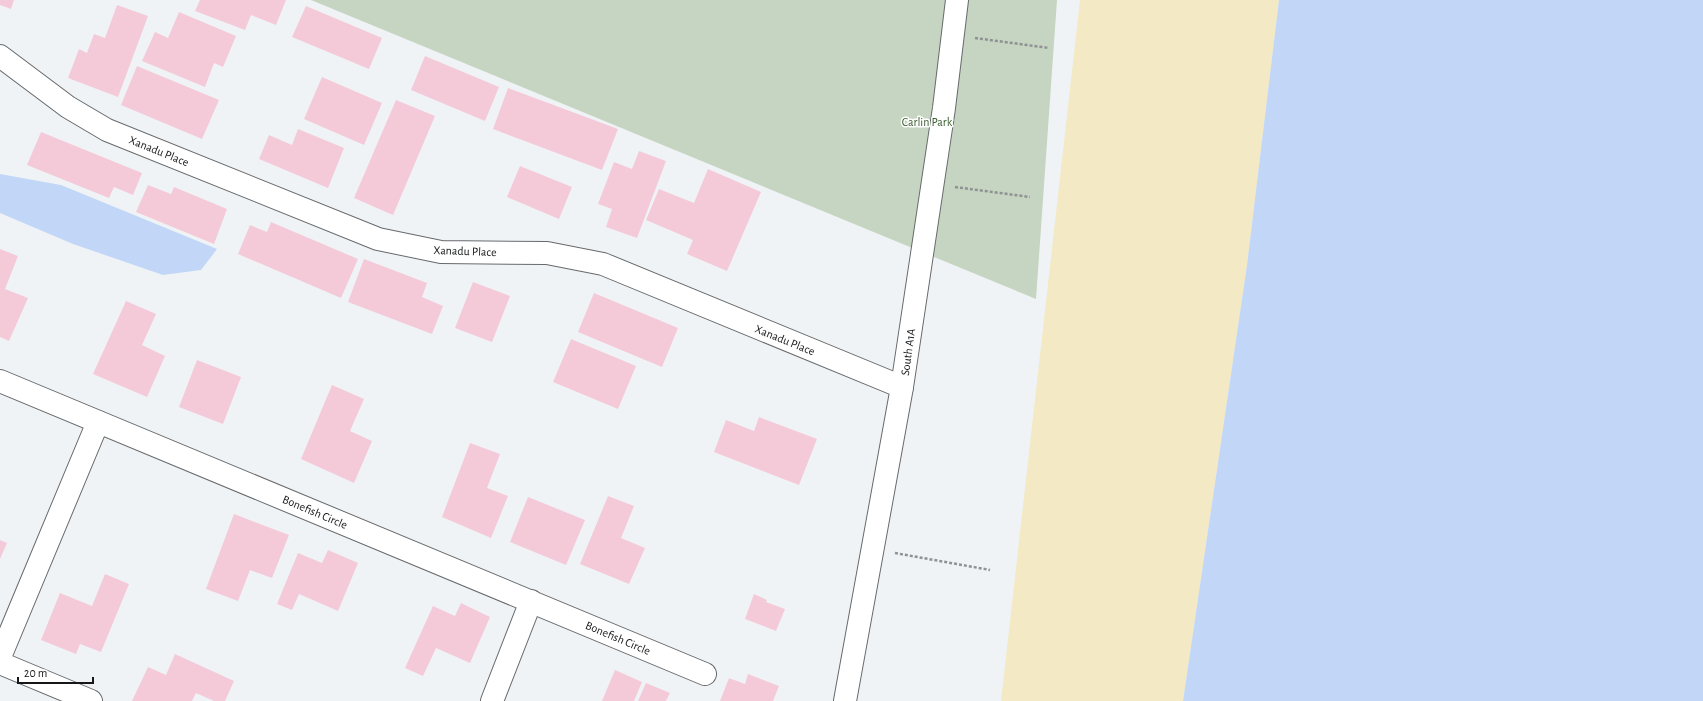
<svg xmlns="http://www.w3.org/2000/svg" width="1703" height="701" viewBox="0 0 1703 701" font-family="'Alegreya Sans',sans-serif">
  <style>
    .green { fill: #c6d5c2 }
    .sand { fill: #f3e9c4 }
    .water { fill: #c2d7f7 }
    .building { fill: #f4cad9 }
    .lines { fill: none; stroke-linecap: round; stroke-linejoin: round }
    .minor-casing { stroke: #676a6c; stroke-width: 24 }
    .tertiary-casing { stroke: #676a6c; stroke-width: 24 }
    .path { stroke: #8f9193; stroke-width: 2.5; stroke-dasharray: 3 2; stroke-linecap: butt }
    .minor { stroke: #fff; stroke-width: 22 }
    .tertiary { stroke: #fff; stroke-width: 22 }
    .labels { text-anchor: middle; dominant-baseline: central; stroke-width: 3; stroke-linejoin: round; paint-order: stroke }
    .park-label { font-size: 12px; fill: #395b2e; stroke: #fff }
    .street-label { font-size: 12px; fill: #161718; stroke: #fff }
  </style>
  <rect width="100%" height="100%" fill="#f0f3f5"/>
  <path class="green" d="M311 0H1057L1036 299Z"/>
  <path class="sand" d="M1080 0H1279L1247 265 1183 701H1001Z"/>
  <g class="water">
    <path d="M1279 0H1703V701H1183L1247 265Z"/>
    <path d="M0 174 61 185 217 249 201 270 163 275 73 244 0 213Z"/>
  </g>
  <g class="building">
    <path d="M0 0H14L11 9 0 5Z"/>
    <path d="M200 0H286L276 25 251 15 245 30 195 11Z"/>
    <path d="M117 5 148 16 118 97 68 78 79 49 87 53 94 34 105 38Z"/>
    <path d="M306 6 382 38 369 69 292 37Z"/>
    <path d="M179 12 236 36 223 67 214 63 205 87 142 61 155 32 168 38Z"/>
    <path d="M425 56 499 87 485 121 411 90Z"/>
    <path d="M137 66 219 100 202 139 121 105Z"/>
    <path d="M322 77 382 103 364 145 304 119Z"/>
    <path d="M508 88 618 129 602 170 493 129Z"/>
    <path d="M396 100 435 116 393 215 354 198Z"/>
    <path d="M298 129 344 148 328 188 259 159 269 135 292 145Z"/>
    <path d="M41 132 142 173 133 195 114 187 109 198 27 165Z"/>
    <path d="M639 151 666 161 637 238 606 227 612 209 598 204 614 162 632 169Z"/>
    <path d="M520 166 572 187 559 219 507 197Z"/>
    <path d="M708 169 761 192 727 271 687 254 693 240 646 220 659 189 694 203Z"/>
    <path d="M148 185 171 194 174 187 227 209 214 244 136 212Z"/>
    <path d="M271 222 358 259 341 298 238 254 250 225 267 232Z"/>
    <path d="M0 249 18 256 5 289 28 298 9 341 0 337Z"/>
    <path d="M364 259 427 283 422 297 443 306 432 334 348 302Z"/>
    <path d="M473 282 510 296 492 342 455 328Z"/>
    <path d="M594 293 678 328 662 367 578 332Z"/>
    <path d="M126 301 156 314 142 345 165 356 147 397 93 374Z"/>
    <path d="M571 339 636 366 618 409 553 382Z"/>
    <path d="M197 360 241 377 223 424 179 407Z"/>
    <path d="M332 385 364 399 350 431 372 441 354 483 301 459Z"/>
    <path d="M759 417 817 439 799 485 714 452 726 420 754 431Z"/>
    <path d="M470 443 500 454 487 488 508 496 491 538 442 517Z"/>
    <path d="M608 496 634 506 621 538 645 548 629 584 580 564Z"/>
    <path d="M528 497 585 520 566 565 510 542Z"/>
    <path d="M234 514 289 535 272 578 250 570 238 601 206 589Z"/>
    <path d="M0 540 7 543 0 559Z"/>
    <path d="M328 550 358 563 338 611 299 594 292 610 277 604 298 553 322 563Z"/>
    <path d="M105 574 129 584 101 652 80 644 76 654 41 640 60 593 92 606Z"/>
    <path d="M754 594 767 600 766 602 785 609 776 631 745 619Z"/>
    <path d="M461 603 490 617 470 663 436 648 423 676 405 668 433 606 455 616Z"/>
    <path d="M175 654 234 681 225 701H214L196 693 192 701H132L148 667 166 675Z"/>
    <path d="M615 670 642 682 634 701H602Z"/>
    <path d="M748 674 779 686 773 701H720L729 678 745 684Z"/>
    <path d="M646 683 670 693 666 701H638Z"/>
  </g>
  <g class="lines">
    <g class="minor-casing">
      <g id="minor">
        <path d="M0 56 68 107 107 130 378 239 441 252 547 253 603 264 902 387"/>
        <path d="M0 381 705 674"/>
        <path d="M0 657 98 422"/>
        <path d="M0 663 91 701"/>
        <path d="M492 701 531 601"/>
      </g>
    </g>
    <g class="tertiary-casing">
      <path id="tertiary" d="M845 701 902 387 944 108 957 0"/>
    </g>
    <g class="path">
      <path d="M975 38 1049 48"/>
      <path d="M955 187 1030 197"/>
      <path d="M895 553 990 570"/>
    </g>
    <use href="#minor" class="minor"/>
    <use href="#tertiary" class="tertiary"/>
  </g>
  <g class="labels">
    <g class="park-label">
      <text x="927" y="122">Carlin Park</text>
    </g>
    <g class="street-label">
      <text transform="translate(159 151) rotate(22)">Xanadu Place</text>
      <text transform="translate(465 251) rotate(2)">Xanadu Place</text>
      <text transform="translate(785 340) rotate(22)">Xanadu Place</text>
      <text transform="translate(908 352) rotate(-82)">South A1A</text>
      <text transform="translate(315 512) rotate(23)">Bonefish Circle</text>
      <text transform="translate(618 638) rotate(23)">Bonefish Circle</text>
    </g>
  </g>
  <path d="M18 677v6h75v-6" fill="none" stroke="#161718" stroke-width="2"/>
  <text x="24" y="677" font-size="12" fill="#161718" stroke="#ffffff" stroke-width="3" paint-order="stroke">20 m</text>
</svg>
